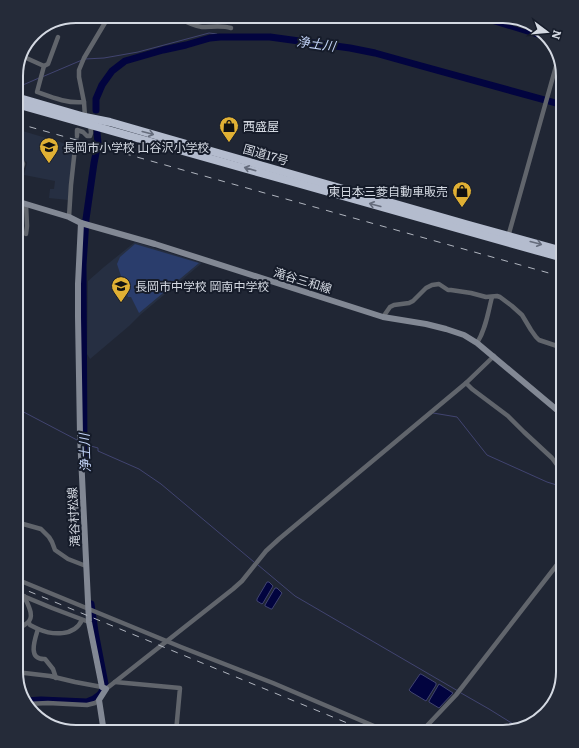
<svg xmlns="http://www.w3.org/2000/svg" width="579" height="748" viewBox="0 0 579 748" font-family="Literata,'Noto Sans JP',serif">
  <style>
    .built { fill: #262f42 }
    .green { fill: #2a3d6c }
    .water { fill: #02043f; stroke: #414470 }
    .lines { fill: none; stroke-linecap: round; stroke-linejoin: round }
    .stream { stroke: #414470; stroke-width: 1 }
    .canal { stroke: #02043f; stroke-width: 4 }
    .river { stroke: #02043f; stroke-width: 7 }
    .street-tunnel { stroke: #3b414e; stroke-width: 4.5; stroke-dasharray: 4.5 2; stroke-linecap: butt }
    .street { stroke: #61656c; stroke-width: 4.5 }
    .secondary { stroke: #828894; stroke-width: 6 }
    .highway { stroke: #b4bcce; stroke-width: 8 }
    .rail { stroke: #b0b5bf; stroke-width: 1; stroke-dasharray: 7 7; stroke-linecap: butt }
    .oneway { stroke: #656c7c }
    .labels { text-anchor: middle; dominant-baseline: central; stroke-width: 4; stroke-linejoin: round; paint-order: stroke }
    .poi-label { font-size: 12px; fill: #d4d9e2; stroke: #161c2a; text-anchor: start }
    .street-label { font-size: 12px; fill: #d4d9e2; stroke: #161c2a }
    .water-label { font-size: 13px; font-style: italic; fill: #c3d4f9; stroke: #161c2a }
    .rim { fill: none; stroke: #d4d9e2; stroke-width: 2 }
  </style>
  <rect width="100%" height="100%" fill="#202634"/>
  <g class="built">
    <path d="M16 129 73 146 68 200 49 198 50 189H54L55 181 24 175 27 163V162L16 157Z"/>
    <path d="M135 242 202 263 140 315 129 326 90 359 87 354 88 281 104 267Z"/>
  </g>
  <path class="green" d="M135 244 199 263 139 313 131 297H128L117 264 120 257Z"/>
  <g class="water">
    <path d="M267 582H269L273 586 263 603 262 604 257 601V599Z"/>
    <path d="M275 588H277L282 593 272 609H271L265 606V605Z"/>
    <path d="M420 674H421L436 683V685L426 701 411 692 409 690Z"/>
    <path d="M439 684 453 693 439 708 429 702V701Z"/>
  </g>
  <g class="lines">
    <g class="stream">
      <path d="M85 59 104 58 138 52 209 33 217 34 220 37"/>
      <path d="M42 77 82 60"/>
      <path d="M16 88 39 78"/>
      <path d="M16 408 77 440"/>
      <path d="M433 413 457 417 487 455 547 482 563 487"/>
      <path d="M84 444 98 448V451L139 469 161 484 254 562"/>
      <path d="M258 565 295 596 458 691"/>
      <path d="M461 693 489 709 518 727"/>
    </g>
    <path class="canal" d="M474 16 549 39"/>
    <g class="river">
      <path d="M96 110V99L102 85 112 71 125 61 163 50 186 45 210 38 220 37H270L350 48 375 53 418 65 563 105"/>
      <path d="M84 454 83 265 86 219 94 163 98 143 97 133"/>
      <path d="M25 701 41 700 87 702C95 700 104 693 105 684L95 632 91 604"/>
    </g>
    <path class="street-tunnel" d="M75 148 77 136"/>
    <g class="street">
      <path d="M175 16C184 21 193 26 202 27 212 27 222 25 231 28"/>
      <path d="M24 57 44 66 48 64 58 37"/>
      <path d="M44 66 37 92C51 97 68 104 84 102"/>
      <path d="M85 117 84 102 79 77V70L84 58 109 16"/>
      <path d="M77 136V130L83 132 87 136H90L91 133 90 124"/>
      <path d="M16 182 21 171 23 164 22 161 16 158"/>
      <path d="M69 217 71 185 75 148"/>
      <path d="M26 234 27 226 26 204"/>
      <path d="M508 237 558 59"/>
      <path d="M383 317 390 307 394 305 409 303 413 301 426 288 432 285 439 284 448 290H451L471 293 486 297 497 296 500 297 512 306 522 315 531 330 536 337 539 340 563 348"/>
      <path d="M477 343C486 329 488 312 492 297"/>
      <path d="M466 383 472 389 508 416 524 432 552 458 563 473"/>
      <path d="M16 522 41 529 49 537 52 542 55 550 68 559 86 566"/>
      <path d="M16 579 181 647 273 683 388 732"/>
      <path d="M16 593 52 608 89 622"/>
      <path d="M29 623 30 625 38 629C35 639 27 660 45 659L53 669 56 678"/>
      <path d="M38 629C52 635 74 637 82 620"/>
      <path d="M16 630C20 627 24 626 27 623 36 617 27 603 24 596"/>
      <path d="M16 672 50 676 75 682 102 687"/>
      <path d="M115 682 180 688 176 732"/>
      <path d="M106 689 233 589 242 581 266 551 279 539 466 383 494 356"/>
      <path d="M26 704 48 703 87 705 95 703 99 700"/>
      <path d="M421 732 456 695 563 557"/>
    </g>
    <g class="secondary">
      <path d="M16 201 69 217 81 223 155 244 383 317 426 324 446 329 464 335 477 343 563 415"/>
      <path d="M81 223 78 284V317L80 435 89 622 102 687 106 689 99 700 103 726 105 732"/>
    </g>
    <g class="highway">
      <path d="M16 97 85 117 110 122 197 147 469 225 563 251"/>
      <path d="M16 104C198 155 381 207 563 258"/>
    </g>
    <g class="rail">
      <path d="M16 123 563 277"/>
      <path d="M16 586 369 732"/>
    </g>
  </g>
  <defs><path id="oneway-shaft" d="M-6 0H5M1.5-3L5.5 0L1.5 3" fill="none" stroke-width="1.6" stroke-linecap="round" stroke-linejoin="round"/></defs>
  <g class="oneway">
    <use href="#oneway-shaft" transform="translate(148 133) rotate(15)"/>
    <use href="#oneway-shaft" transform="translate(250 169) rotate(-164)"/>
    <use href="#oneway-shaft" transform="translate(375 205) rotate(-165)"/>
    <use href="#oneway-shaft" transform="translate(536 243) rotate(15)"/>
  </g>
  <defs>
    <g id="shop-pin" transform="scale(1)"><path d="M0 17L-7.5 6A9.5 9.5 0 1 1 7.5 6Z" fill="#e0b034" stroke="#161c2a"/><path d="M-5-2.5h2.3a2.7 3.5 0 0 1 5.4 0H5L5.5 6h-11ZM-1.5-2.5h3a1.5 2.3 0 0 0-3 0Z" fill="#111"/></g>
    <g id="school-pin" transform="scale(1)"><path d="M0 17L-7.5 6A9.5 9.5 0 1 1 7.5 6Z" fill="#e0b034" stroke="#161c2a"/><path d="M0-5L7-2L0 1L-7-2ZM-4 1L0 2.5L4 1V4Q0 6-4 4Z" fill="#111"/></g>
  </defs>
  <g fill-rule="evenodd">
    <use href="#shop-pin" x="229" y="126"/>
    <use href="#school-pin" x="49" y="147"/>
    <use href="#shop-pin" x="462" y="191"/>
    <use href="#school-pin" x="121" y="286"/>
  </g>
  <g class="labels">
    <g class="poi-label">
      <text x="243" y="126">西盛屋</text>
      <text x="63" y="147">長岡市小学校 山谷沢小学校</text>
      <text x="448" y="191" text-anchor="end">東日本三菱自動車販売</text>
      <text x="135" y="286">長岡市中学校 岡南中学校</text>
    </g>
    <g class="street-label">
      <text transform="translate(266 154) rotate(16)">国道17号</text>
      <text transform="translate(303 280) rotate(17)">滝谷三和線</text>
      <text transform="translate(73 517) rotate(-93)">滝谷村松線</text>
    </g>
    <g class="water-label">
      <text transform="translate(316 43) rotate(8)">浄土川</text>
      <text transform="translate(84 453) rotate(-92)">浄土川</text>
    </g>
  </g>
  <path d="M0 0H579V748H0ZM76 23H503A53 53 0 0 1 556 76V672A53 53 0 0 1 503 725H76A53 53 0 0 1 23 672V76A53 53 0 0 1 76 23Z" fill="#252b39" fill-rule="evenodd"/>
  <path class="rim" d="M76 23H503A53 53 0 0 1 556 76V672A53 53 0 0 1 503 725H76A53 53 0 0 1 23 672V76A53 53 0 0 1 76 23Z"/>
  <g transform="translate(547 32) rotate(106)" stroke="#161c2a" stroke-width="3" paint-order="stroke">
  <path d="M0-3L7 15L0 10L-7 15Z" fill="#d4d9e2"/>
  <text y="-6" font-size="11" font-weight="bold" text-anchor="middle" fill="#d4d9e2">N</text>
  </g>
</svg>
